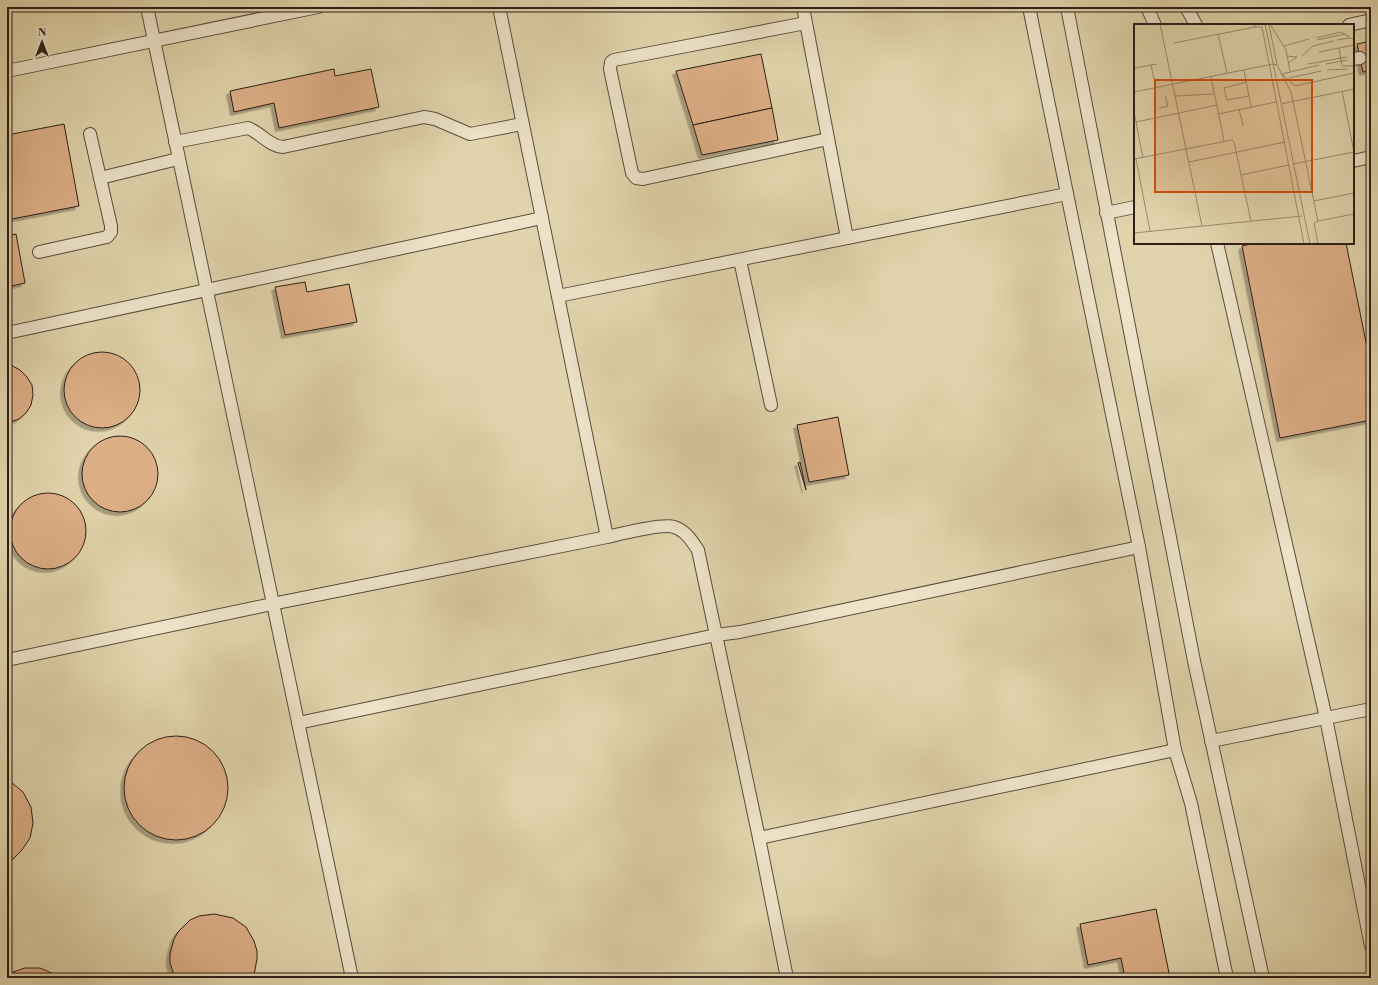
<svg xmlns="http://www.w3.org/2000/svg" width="1378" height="985" viewBox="0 0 1378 985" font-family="'Libre Bodoni',serif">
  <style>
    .building { fill: #ddaf87; stroke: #2d1f19; filter: url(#shadow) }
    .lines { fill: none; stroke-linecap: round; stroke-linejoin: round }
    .lane-casing { stroke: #5a4c3e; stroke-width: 14 }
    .lane { stroke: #ece3c9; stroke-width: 12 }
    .inset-road { fill: none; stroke: #998c71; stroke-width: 1 }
    .view { fill: #cc500e; fill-opacity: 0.15; stroke: #cc500e; stroke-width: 2 }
    .inset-edge { fill: none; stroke: #2d1f19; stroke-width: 2 }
  </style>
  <defs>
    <filter id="shadow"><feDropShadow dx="-3.5" dy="3.5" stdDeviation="0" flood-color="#0004"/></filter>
  </defs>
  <rect width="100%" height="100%" fill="#e1d4ac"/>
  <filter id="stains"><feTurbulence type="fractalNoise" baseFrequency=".005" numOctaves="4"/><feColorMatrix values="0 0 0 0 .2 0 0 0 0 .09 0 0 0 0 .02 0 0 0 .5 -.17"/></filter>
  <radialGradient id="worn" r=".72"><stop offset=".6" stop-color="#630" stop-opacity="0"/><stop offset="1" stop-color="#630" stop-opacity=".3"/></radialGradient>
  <g class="building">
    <path d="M1371 41V70L1363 72 1357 44Z"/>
    <path d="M761 54 772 108 693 125 676 71Z"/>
    <path d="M334 69 335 76 371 69 379 107 279 128 274 103 234 112 230 91Z"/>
    <path d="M772 108 778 140 702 155 693 125Z"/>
    <path d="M64 124 79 206 7 220V135Z"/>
    <path d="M16 234 25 283 7 287V236Z"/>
    <path d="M1255 243H1346L1371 367V420L1280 438 1242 246Z"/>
    <path d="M305 282 307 292 349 284 357 322 285 335 275 287Z"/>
    <circle cx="102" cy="390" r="38"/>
    <path d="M7 365H11L20 370 27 377 32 385 33 395 31 405 26 413 19 419 7 423Z"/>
    <path d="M838 417 849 475 809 482 797 425Z"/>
    <circle cx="120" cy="474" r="38"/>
    <path d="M800 462 806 490 798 463Z"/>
    <circle cx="48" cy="531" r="38"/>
    <circle cx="176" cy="788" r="52"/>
    <path d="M7 780 11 782 23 792 31 807 33 823 30 838 22 850 11 861 7 863Z"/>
    <path d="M1156 909 1170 978H1125L1121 958 1088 965 1080 924Z"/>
    <path d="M214 914 233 918 246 927 254 941 257 951V959L254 975 252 978H175L170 963V954L174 939 178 932 190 920 199 916Z"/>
    <path d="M25 968H40L54 974 58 978H7V975L10 973Z"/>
  </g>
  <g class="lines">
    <g class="lane-casing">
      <g id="lane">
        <path d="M147 7 352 978"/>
        <path d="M499 7 607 537"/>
        <path d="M803 7 847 238"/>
        <path d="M1029 7 1139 547 1175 750 1191 803 1227 978"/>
        <path d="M1067 7 1194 661 1263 978"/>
        <path d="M1147 7 1155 25"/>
        <path d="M1186 7 1196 25"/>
        <path d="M806 23 614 60 611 62 610 69 632 173 636 178 643 179 828 139"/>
        <path d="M1349 25 1371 20"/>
        <path d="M1353 59 1360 58"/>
        <path d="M7 71 318 7"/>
        <path d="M175 142 248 128C261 133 269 146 283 147L424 117 435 119 470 134 522 124"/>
        <path d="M1353 161 1371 157"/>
        <path d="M100 178 178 159"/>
        <path d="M1106 213 1135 207"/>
        <path d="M1217 243 1326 718 1371 946"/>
        <path d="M39 252 107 237 111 232V226L90 134"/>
        <path d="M740 260 771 405"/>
        <path d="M558 296 1067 194"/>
        <path d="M7 333 542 218"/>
        <path d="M7 660 272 604 607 537C620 534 663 523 674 527 685 530 692 541 698 550L759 838 787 978"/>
        <path d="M298 723 716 635 740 632 1139 547"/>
        <path d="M1211 741 1371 709"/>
        <path d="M759 838 1175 750"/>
      </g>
    </g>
    <use href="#lane" class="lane"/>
  </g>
  <g transform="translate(1134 24)">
    <rect width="220" height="220" fill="#e1d4ac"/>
    <path class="inset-road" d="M26 0 68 202M131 0 176 220M136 0 152 26 156 47M135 1 143 41M121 3H128L170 220M84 10 93 49M182 14 207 8 220 16M183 16 211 10M203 16 216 14M40 19 121 3 120 0M150 22 175 15M205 24 208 42H220M185 28 220 21M153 32 163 33 154 39M168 32 179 22 200 17M174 40 213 33M192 40 213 36M17 41 20 55M0 44 23 40M110 46 117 83M193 46 214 45M148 50 161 62 220 49M148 50 185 41M77 53 90 117M155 54 187 47M113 58 90 64 93 76 115 72M208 67 220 128M0 68 139 40 143 41 157 68 184 197 220 190M41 72 80 70M147 80 220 65M25 84 34 82 31 71M105 85 109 102M0 88 9 134M84 90 142 78M2 98 83 81M0 135 98 116 100 118 117 197M2 135 16 207M55 138 151 118M159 140 220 128M107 151 155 141M180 177 220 169M184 197 180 199 184 220M0 209 168 192"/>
    <path class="view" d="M21 56H178V168H21Z"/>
    <rect width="220" height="220" class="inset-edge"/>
  </g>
  <rect width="1378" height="985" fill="none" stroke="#e1d4ac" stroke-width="24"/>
  <rect x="8" y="8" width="1362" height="969" fill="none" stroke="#2d1f19" stroke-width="2"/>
  <rect x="12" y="12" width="1354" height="961" fill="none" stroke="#2d1f19"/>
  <g transform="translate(42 42)" stroke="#ece3c9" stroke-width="3" paint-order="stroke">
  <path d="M0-3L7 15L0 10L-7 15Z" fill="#2d1f19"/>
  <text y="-6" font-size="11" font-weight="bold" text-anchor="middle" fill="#2d1f19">N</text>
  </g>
  <rect width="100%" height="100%" filter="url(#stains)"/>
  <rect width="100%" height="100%" fill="url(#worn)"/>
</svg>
